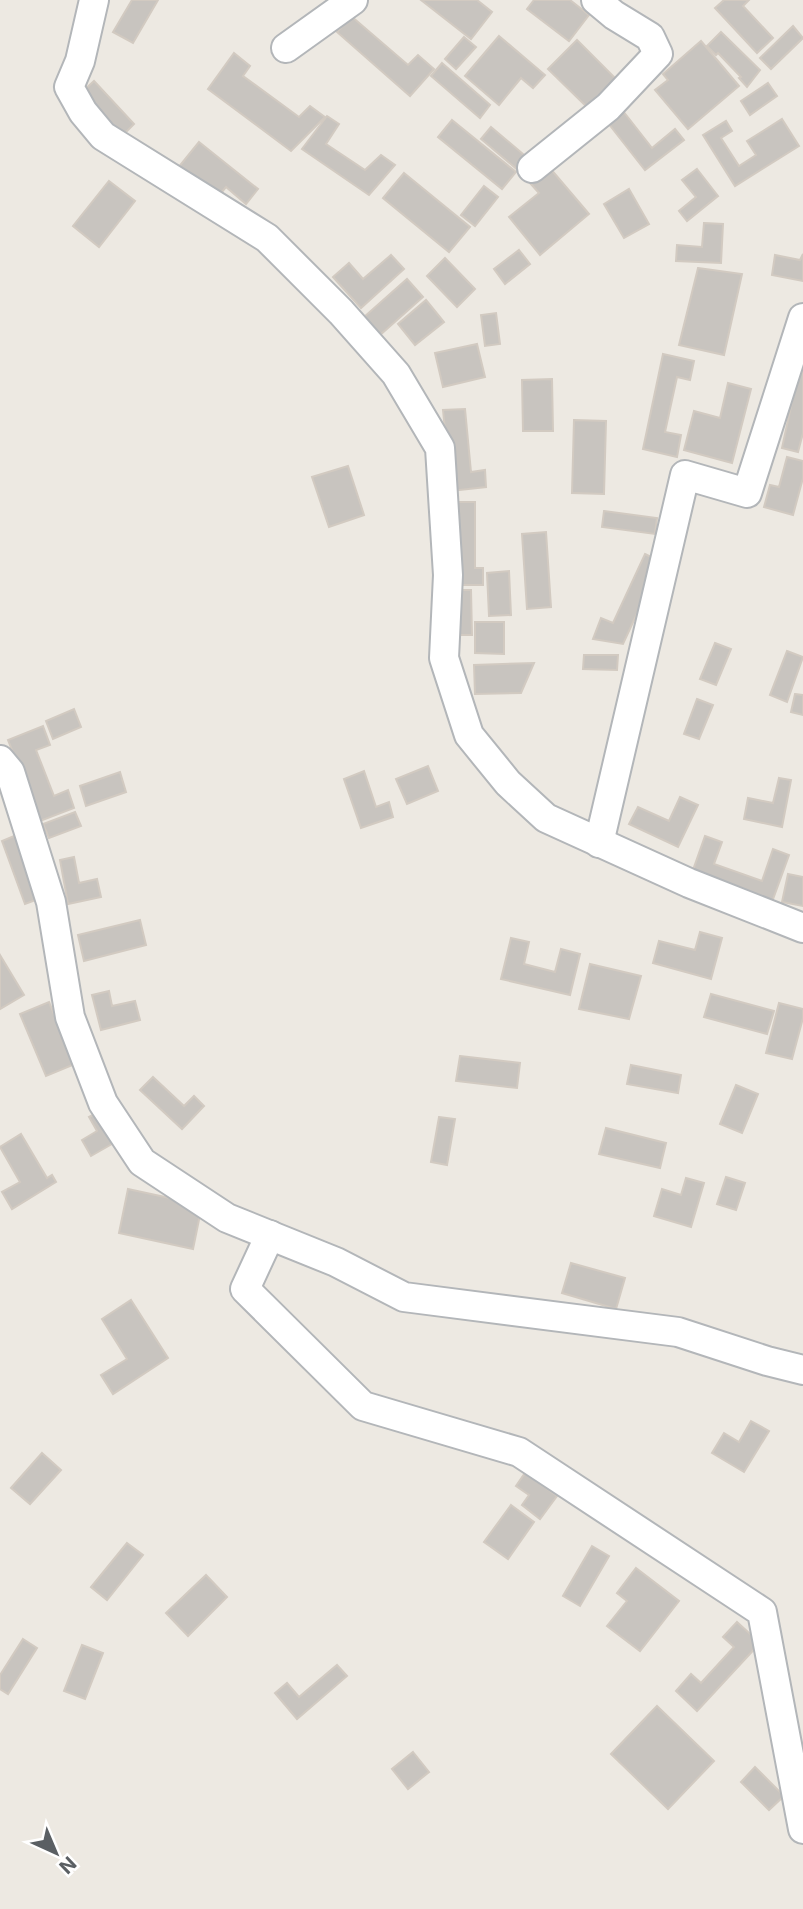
<svg xmlns="http://www.w3.org/2000/svg" width="803" height="1909" viewBox="0 0 803 1909" font-family="Inter,sans-serif">
  <style>
    .building { fill: #c8c4bf; stroke: #d2cac1; stroke-width: 2 }
    .lines { fill: none; stroke-linecap: round; stroke-linejoin: round }
    .minor-casing { stroke: #b3b6b9; stroke-width: 32 }
    .minor { stroke: #fff; stroke-width: 28 }
  </style>
  <rect width="100%" height="100%" fill="#ede9e2"/>
  <g class="building">
    <path d="M132 0H158L133 43 113 32Z"/>
    <path d="M421 0H477L492 12 471 39Z"/>
    <path d="M534 0H570L589 15 569 41 527 9Z"/>
    <path d="M724 0H749L743 6 773 38 757 53 715 8Z"/>
    <path d="M351 16 408 65 418 55 434 69 410 96 337 32Z"/>
    <path d="M793 26 803 38 771 69 760 58Z"/>
    <path d="M721 32 760 70 747 87 739 78 741 77 718 53 716 55 707 46Z"/>
    <path d="M499 36 545 75 533 88 521 78 499 105 465 76Z"/>
    <path d="M464 37 476 47 456 69 445 59Z"/>
    <path d="M577 40 615 78 587 107 548 69Z"/>
    <path d="M701 41 739 86 688 129 655 90 668 80 663 74Z"/>
    <path d="M234 53 250 66 243 76 299 117 310 106 325 117 291 151 208 89Z"/>
    <path d="M442 63 490 105 480 118 431 76Z"/>
    <path d="M94 81 134 124 122 136 81 93Z"/>
    <path d="M768 83 777 96 750 115 741 101Z"/>
    <path d="M623 111 652 148 675 129 684 140 645 170 608 123Z"/>
    <path d="M327 116 339 124 326 144 365 170 381 155 395 165 369 195 302 149Z"/>
    <path d="M782 119 799 146 735 186 703 135 726 121 732 131 721 138 739 166 756 155 747 141Z"/>
    <path d="M452 120 516 172 502 189 438 137Z"/>
    <path d="M491 127 529 159 519 171 481 139Z"/>
    <path d="M199 142 258 189 246 204 226 187 216 199 177 169Z"/>
    <path d="M549 167 589 214 540 255 509 217 539 193 530 183Z"/>
    <path d="M697 169 718 196 687 221 679 211 696 197 682 180Z"/>
    <path d="M404 173 470 227 449 252 383 198Z"/>
    <path d="M109 181 135 201 99 247 73 226Z"/>
    <path d="M484 186 498 197 475 226 461 215Z"/>
    <path d="M629 189 649 224 624 238 604 204Z"/>
    <path d="M704 223 723 224 721 263 676 261 677 245 702 247Z"/>
    <path d="M519 250 530 264 505 284 494 269Z"/>
    <path d="M803 254V281L772 275 775 255 800 260Z"/>
    <path d="M391 255 404 269 361 308 333 277 349 263 363 279Z"/>
    <path d="M445 258 475 289 457 307 427 276Z"/>
    <path d="M698 268 742 274 724 355 679 345Z"/>
    <path d="M407 279 423 297 380 335 364 317Z"/>
    <path d="M426 300 444 322 415 345 398 324Z"/>
    <path d="M496 313 500 344 485 346 481 315Z"/>
    <path d="M477 344 485 377 443 387 435 353Z"/>
    <path d="M663 354 694 361 690 380 677 377 665 432 681 435 677 457 643 449Z"/>
    <path d="M803 365V433L798 452 782 448 796 383Z"/>
    <path d="M552 379 553 431H523L522 380Z"/>
    <path d="M728 383 751 389 732 463 684 450 694 411 720 418Z"/>
    <path d="M465 409 471 472 485 470 486 487 451 491 443 410Z"/>
    <path d="M574 420 606 421 604 494 572 493Z"/>
    <path d="M787 457 803 461V478L793 515 764 507 770 485 779 487Z"/>
    <path d="M348 466 364 515 329 527 312 477Z"/>
    <path d="M454 502H475V568H483V585H454Z"/>
    <path d="M604 511 657 518 655 534 602 527Z"/>
    <path d="M546 532 551 607 527 609 522 534Z"/>
    <path d="M645 554 661 562 623 644 593 639 601 618 613 623Z"/>
    <path d="M509 571 511 615 489 616 487 573Z"/>
    <path d="M452 590H471L472 635H452Z"/>
    <path d="M475 622H504V654L475 653Z"/>
    <path d="M715 643 731 649 716 685 700 679Z"/>
    <path d="M787 651 803 657 787 702 770 695Z"/>
    <path d="M584 655H618L617 670 583 669Z"/>
    <path d="M534 663 521 693 475 694 474 665Z"/>
    <path d="M795 694 803 695V715L791 712Z"/>
    <path d="M697 699 713 705 699 739 684 734Z"/>
    <path d="M74 709 81 727 53 739 46 721Z"/>
    <path d="M43 726 50 745 36 750 54 796 68 790 74 808 40 821 8 740Z"/>
    <path d="M428 766 438 791 407 804 396 779Z"/>
    <path d="M364 771 376 807 389 802 393 817 361 828 344 779Z"/>
    <path d="M120 772 126 792 86 806 80 786Z"/>
    <path d="M779 778 791 780 782 827 744 819 748 798 773 803Z"/>
    <path d="M680 797 698 805 678 847 629 824 638 807 669 821Z"/>
    <path d="M75 812 81 826 49 838 43 824Z"/>
    <path d="M21 833 44 897 25 904 2 841Z"/>
    <path d="M705 836 722 842 714 864 762 881 773 849 789 855 772 902 692 873Z"/>
    <path d="M74 857 79 883 97 879 101 897 68 904 60 860Z"/>
    <path d="M788 874 803 877V906L782 902Z"/>
    <path d="M140 920 146 945 84 961 78 935Z"/>
    <path d="M700 932 722 938 711 979 653 963 659 941 695 950Z"/>
    <path d="M511 938 529 942 524 964 555 972 561 949 580 954 570 995 501 979Z"/>
    <path d="M0 955 24 995 0 1009Z"/>
    <path d="M590 964 641 976 629 1019 579 1009Z"/>
    <path d="M109 991 112 1006 135 1001 140 1020 101 1030 92 995Z"/>
    <path d="M711 994 774 1011 767 1034 704 1017Z"/>
    <path d="M49 1002 75 1064 46 1076 20 1014Z"/>
    <path d="M779 1003 803 1009V1018L792 1059 766 1053Z"/>
    <path d="M460 1056 520 1063 517 1088 456 1081Z"/>
    <path d="M631 1065 681 1075 678 1093 627 1084Z"/>
    <path d="M153 1077 184 1106 194 1096 204 1106 182 1129 140 1090Z"/>
    <path d="M736 1085 758 1094 742 1133 720 1124Z"/>
    <path d="M102 1110 119 1140 91 1156 82 1140 97 1131 89 1117Z"/>
    <path d="M439 1117 455 1119 447 1165 431 1162Z"/>
    <path d="M606 1128 666 1143 660 1168 599 1154Z"/>
    <path d="M21 1134 47 1178 52 1175 56 1182 12 1209 2 1192 20 1182 0 1147Z"/>
    <path d="M726 1177 745 1183 736 1210 717 1204Z"/>
    <path d="M686 1178 704 1183 691 1227 654 1216 662 1189 681 1195Z"/>
    <path d="M128 1189 202 1205 193 1249 119 1233Z"/>
    <path d="M571 1263 625 1278 616 1309 562 1293Z"/>
    <path d="M131 1300 168 1358 113 1394 101 1375 127 1359 102 1319Z"/>
    <path d="M751 1421 769 1431 744 1472 712 1453 724 1433 739 1442Z"/>
    <path d="M42 1453 61 1470 30 1504 11 1488Z"/>
    <path d="M525 1473 557 1496 540 1519 522 1505 529 1495 516 1486Z"/>
    <path d="M511 1505 534 1522 508 1559 484 1542Z"/>
    <path d="M127 1543 143 1555 107 1600 91 1587Z"/>
    <path d="M592 1546 609 1556 580 1606 563 1596Z"/>
    <path d="M636 1568 679 1601 640 1651 607 1626 627 1601 617 1593Z"/>
    <path d="M206 1575 227 1597 188 1636 166 1613Z"/>
    <path d="M737 1622 760 1643 697 1711 676 1691 691 1674 701 1683 734 1647 723 1637Z"/>
    <path d="M23 1639 37 1648 8 1694 0 1689V1675Z"/>
    <path d="M82 1645 103 1653 85 1699 64 1691Z"/>
    <path d="M337 1665 347 1676 297 1719 275 1693 287 1683 299 1697Z"/>
    <path d="M657 1706 714 1761 668 1809 611 1754Z"/>
    <path d="M413 1752 429 1772 408 1789 392 1769Z"/>
    <path d="M755 1767 784 1796 769 1810 741 1782Z"/>
  </g>
  <g class="lines">
    <g class="minor-casing">
      <g id="minor">
        <path d="M94 0 80 61 69 87 83 112 103 136 267 238 341 312 396 374 440 448 448 575 444 658 469 735 508 783 546 818 689 883 803 928"/>
        <path d="M286 48 353 0"/>
        <path d="M532 168 608 107 658 54 650 37 614 15 596 0"/>
        <path d="M0 760 10 772 51 902 70 1017 103 1103 142 1162 227 1218 336 1262 404 1297 678 1332 767 1361 803 1370"/>
        <path d="M599 843 685 475 747 493 803 318"/>
        <path d="M270 1235 245 1289 363 1406 519 1452 762 1612 803 1829"/>
      </g>
    </g>
    <use href="#minor" class="minor"/>
  </g>
  <g transform="translate(56 1853) rotate(136)" stroke="#ffffff" stroke-width="5" paint-order="stroke">
  <path d="M0-5L12 26L0 18L-12 26Z" fill="#5a5f63"/>
  <text y="-10" font-size="19" font-weight="bold" text-anchor="middle" fill="#5a5f63">N</text>
  </g>
</svg>
